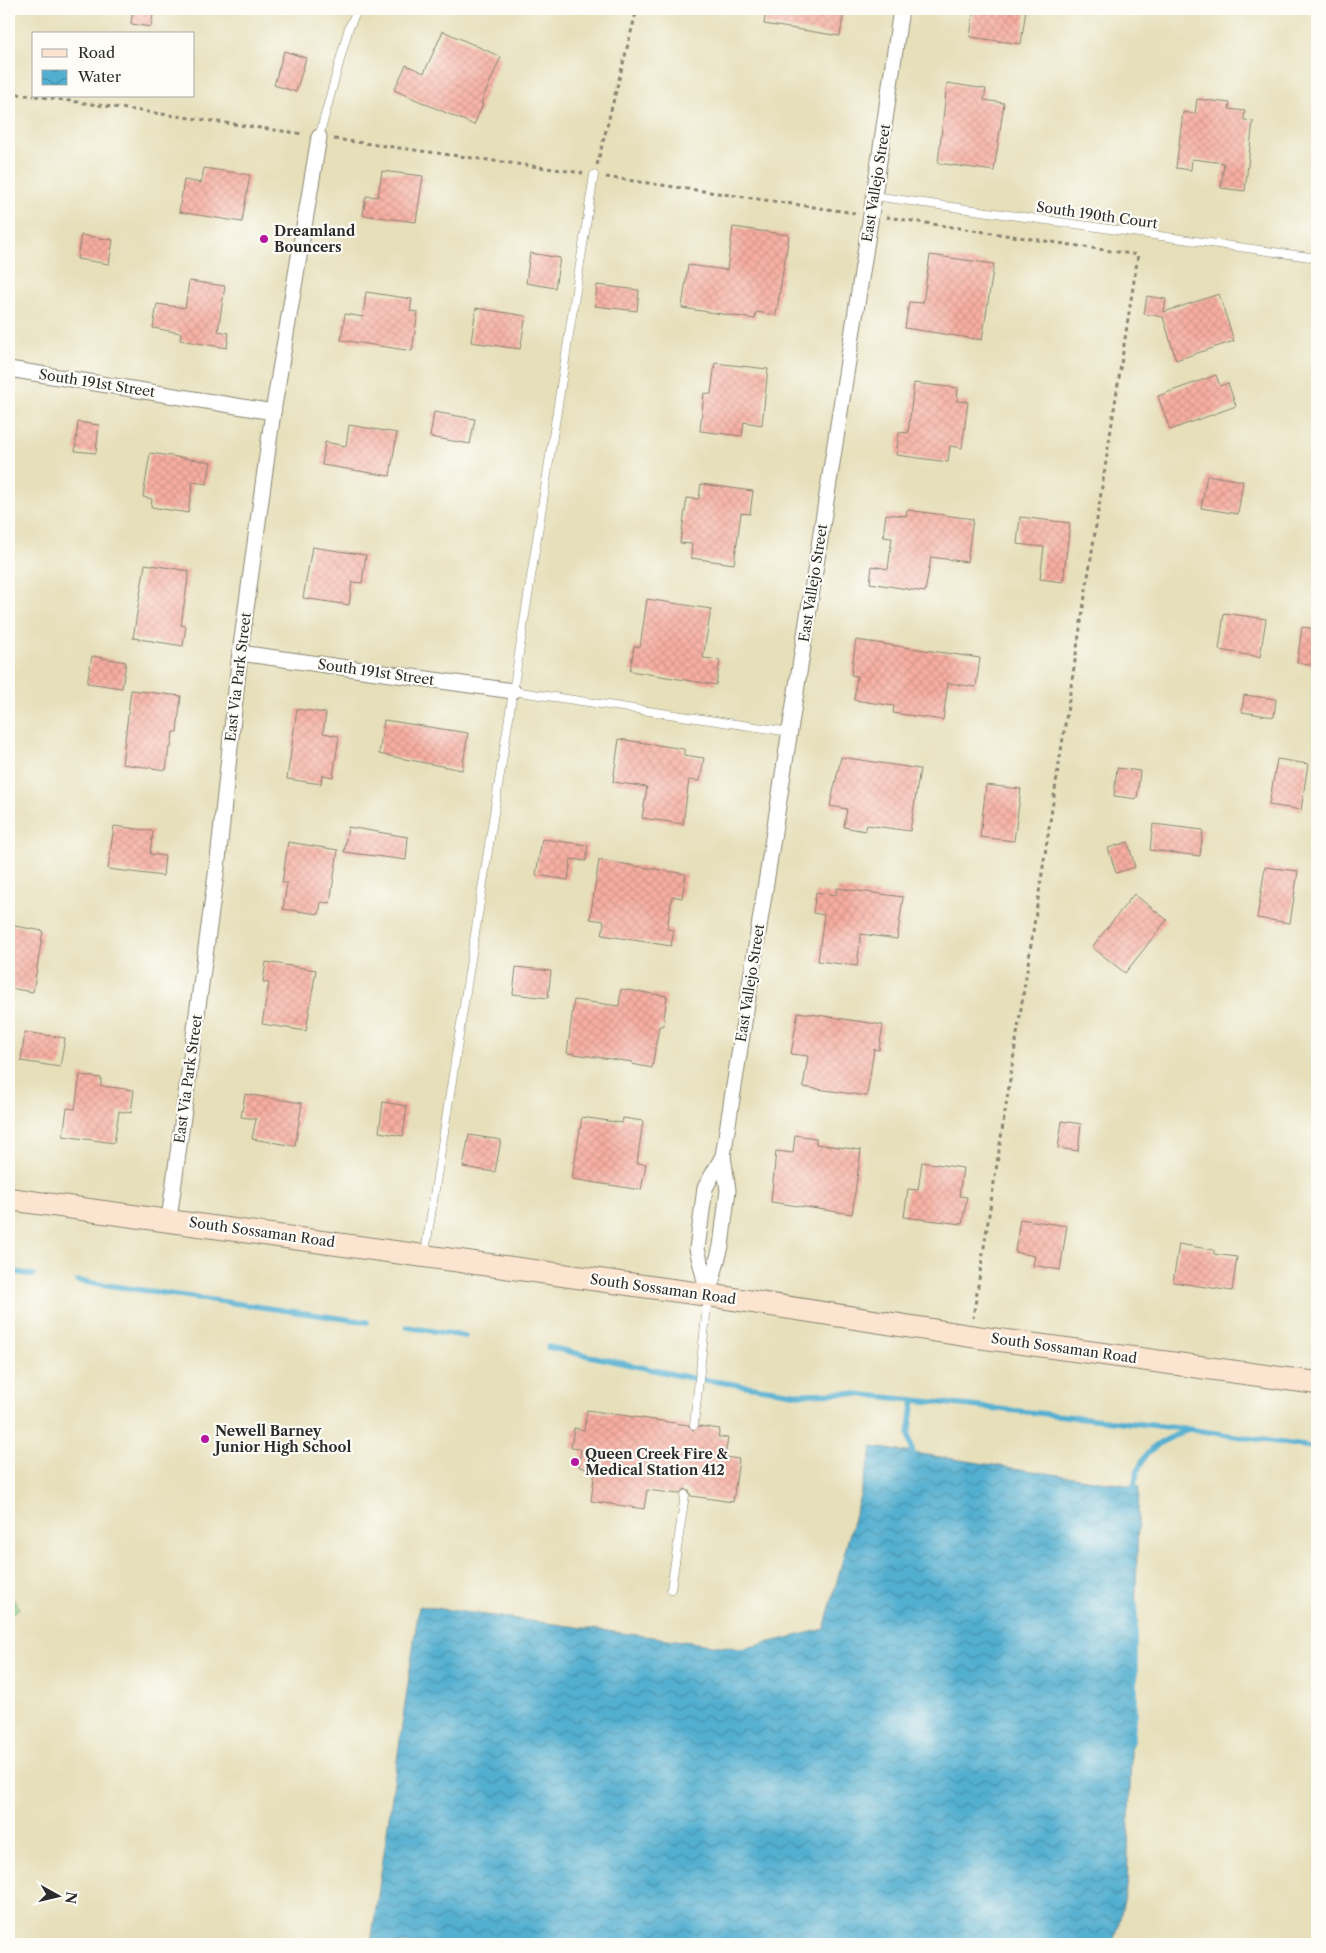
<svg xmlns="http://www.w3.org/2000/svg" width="1326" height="1953" viewBox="0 0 1326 1953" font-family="'Libre Caslon Text',serif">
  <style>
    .grass { fill: #95d78e; stroke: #60815c }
    .water { fill: url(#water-waves); stroke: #3e6d7e }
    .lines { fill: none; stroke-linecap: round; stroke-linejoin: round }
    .stream { stroke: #52afd0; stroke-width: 5.5 }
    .building { fill: url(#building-cross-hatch) }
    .service-casing { stroke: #888572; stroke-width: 9 }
    .minor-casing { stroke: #888572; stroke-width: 17 }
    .secondary-casing { stroke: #888572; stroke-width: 24 }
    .path { stroke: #888572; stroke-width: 3; stroke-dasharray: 4 4; stroke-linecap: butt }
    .service { stroke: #fff; stroke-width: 8 }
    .minor { stroke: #fff; stroke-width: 15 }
    .secondary { stroke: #fce5d0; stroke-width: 22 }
    .poi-dot { fill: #b5179e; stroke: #fdfcf7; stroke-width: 2 }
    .labels { text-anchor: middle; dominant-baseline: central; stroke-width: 4.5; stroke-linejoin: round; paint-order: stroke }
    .street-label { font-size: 14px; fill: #2b2b2b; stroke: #fdfcf7 }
    .poi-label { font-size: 14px; font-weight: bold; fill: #2b2b2b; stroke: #fdfcf7; text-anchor: start }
  </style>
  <defs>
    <pattern id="water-waves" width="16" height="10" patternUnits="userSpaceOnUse" patternTransform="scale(1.25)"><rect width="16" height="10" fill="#52afd0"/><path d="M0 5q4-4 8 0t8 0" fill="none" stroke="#448fa9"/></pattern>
    <pattern id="building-cross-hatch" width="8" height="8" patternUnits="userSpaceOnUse" patternTransform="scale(1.25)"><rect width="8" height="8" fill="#f7aea1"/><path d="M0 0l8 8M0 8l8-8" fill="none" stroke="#d4968b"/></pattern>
  </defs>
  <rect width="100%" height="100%" fill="#fdfcf7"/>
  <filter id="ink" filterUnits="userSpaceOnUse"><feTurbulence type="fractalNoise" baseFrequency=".02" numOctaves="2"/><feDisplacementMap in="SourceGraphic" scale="10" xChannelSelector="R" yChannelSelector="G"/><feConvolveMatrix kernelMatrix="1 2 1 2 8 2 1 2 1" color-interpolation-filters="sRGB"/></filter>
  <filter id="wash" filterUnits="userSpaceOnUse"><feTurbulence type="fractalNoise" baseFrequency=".0096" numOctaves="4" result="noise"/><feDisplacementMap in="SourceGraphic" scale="20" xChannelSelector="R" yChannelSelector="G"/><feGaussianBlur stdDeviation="1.12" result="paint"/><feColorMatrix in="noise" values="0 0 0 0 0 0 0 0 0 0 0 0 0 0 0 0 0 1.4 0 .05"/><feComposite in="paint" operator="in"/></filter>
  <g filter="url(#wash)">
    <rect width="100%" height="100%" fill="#e6dfba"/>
    <path class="grass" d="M9 1594 19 1608 9 1616Z"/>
    <path class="water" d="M873 1447 1139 1487 1127 1888 1114 1944H371L419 1606 742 1649 824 1629Z"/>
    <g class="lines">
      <g class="stream">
        <path d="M9 1271 33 1275"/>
        <path d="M78 1281 367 1322"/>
        <path d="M407 1327 465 1336"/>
        <path d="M548 1347 686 1377 800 1394 845 1393 914 1400 1188 1429 1317 1448"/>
        <path d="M914 1400 909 1434 914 1459"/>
        <path d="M1133 1492C1139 1452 1152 1446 1186 1430"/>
        <path d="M1131 1742 1135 1712V1604"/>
      </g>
    </g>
    <g id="blocks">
      <g class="building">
        <path d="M133 9H154L151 27 131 24Z"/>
        <path d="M766 9H844L840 36 764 24Z"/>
        <path d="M974 9H1026L1021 44 970 37Z"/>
        <path d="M443 31 501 57 481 103 483 104 474 125 394 90 406 65 424 73Z"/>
        <path d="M284 51 306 58 296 92 274 85Z"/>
        <path d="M947 83 986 89 984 100 1004 103 994 171 938 163Z"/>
        <path d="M1197 99 1230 103 1229 109 1245 111 1244 120 1253 121 1245 191 1221 188 1224 163 1192 159 1191 170 1176 168 1183 112 1195 114Z"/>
        <path d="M204 168 250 175 242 222 179 212 184 180 201 183Z"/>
        <path d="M382 171 423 176 416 222 363 215 366 196 378 197Z"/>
        <path d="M733 227 789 235 776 315 756 312 755 319 682 308 688 265 727 270Z"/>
        <path d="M81 235 113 240 109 264 77 259Z"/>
        <path d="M530 253 560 258 555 288 526 283Z"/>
        <path d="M930 255 994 264 982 340 905 328 909 302 923 303Z"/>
        <path d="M189 281 225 286 218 331 229 333 227 348 180 340 181 333 153 328 157 304 185 308Z"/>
        <path d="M597 285 639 290 637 311 595 306Z"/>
        <path d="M366 292 412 299 410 311 418 312 412 351 341 340 345 314 363 317Z"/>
        <path d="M1219 294 1234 341 1176 360 1163 317 1144 314 1147 296 1166 299 1164 312Z"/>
        <path d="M476 308 526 316 520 349 471 342Z"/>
        <path d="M715 363 768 369 762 425 744 422 742 436 700 431 704 393 711 394Z"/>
        <path d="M1216 375 1220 386 1228 383 1236 406 1170 430 1158 396Z"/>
        <path d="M914 383 958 388 957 401 968 402 962 448 950 446 948 462 896 455 899 432 908 433Z"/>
        <path d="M434 412 475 419 470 444 430 437Z"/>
        <path d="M78 422 99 425 96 453 75 451Z"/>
        <path d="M349 425 397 433 390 476 322 465 325 442 346 446Z"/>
        <path d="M150 453 211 462 207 484 193 482 188 513 151 507 152 499 143 497Z"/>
        <path d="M1207 475 1243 481 1238 514 1201 508Z"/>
        <path d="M701 484 753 491 750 514 741 513 734 564 691 558 692 544 680 543 687 498 699 499Z"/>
        <path d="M907 510 973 519 967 562 931 557 925 592 870 583 872 566 888 569 892 538 883 537 886 514 906 516Z"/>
        <path d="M1020 517 1070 523 1063 582 1040 579 1044 547 1017 544Z"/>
        <path d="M312 547 366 555 362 583 352 582 349 605 303 598Z"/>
        <path d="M145 564 189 571 181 625 186 626 183 646 133 638Z"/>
        <path d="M647 599 711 609 703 658 720 660 716 685 630 671 634 646 640 647Z"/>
        <path d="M1224 613 1266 619 1260 657 1219 650Z"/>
        <path d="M1302 627 1317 629V666L1297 663Z"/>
        <path d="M856 640 980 658 976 687 948 683 943 720 893 713 894 706 854 700 857 676 851 675Z"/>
        <path d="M92 656 126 662 122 688 87 683Z"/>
        <path d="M131 690 181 696 177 732H173L171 748H169L166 770 122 764Z"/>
        <path d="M1244 695 1276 699 1274 717 1242 712Z"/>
        <path d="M297 709 326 713 323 733 339 736 333 777 322 775 321 784 287 779Z"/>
        <path d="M384 720 468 733 462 770 379 754Z"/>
        <path d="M619 739 684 749V755L704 758 700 781 689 780 683 824 642 818 647 787 613 782Z"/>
        <path d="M841 757 920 769 910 831 867 825 865 831 844 827 847 809 830 806Z"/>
        <path d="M1277 759 1308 764 1301 810 1269 805Z"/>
        <path d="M1117 768 1140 771 1137 799 1114 796Z"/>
        <path d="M986 785 1021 789 1014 841 980 837Z"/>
        <path d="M1153 824 1203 830 1200 856 1150 850Z"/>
        <path d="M114 826 153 831 150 854 165 856 163 876 108 869Z"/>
        <path d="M348 827 408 837 406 860 344 852Z"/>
        <path d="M542 839 588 845 586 861 571 859 568 880 536 875Z"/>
        <path d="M288 842 338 850 330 903 321 902 319 914 283 909 287 883H282Z"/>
        <path d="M1128 842 1135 867 1116 873 1108 848Z"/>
        <path d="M599 860 686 874 682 898 672 896 667 929 674 930 671 946 602 935 604 921 590 919Z"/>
        <path d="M1265 867 1298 871 1290 923 1257 918Z"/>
        <path d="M837 888 903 897 897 939 861 934 857 966 818 961 824 915 813 913 816 892 836 895Z"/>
        <path d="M1134 894 1167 920 1125 973 1092 947Z"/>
        <path d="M9 925 43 931 33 992 9 988Z"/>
        <path d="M266 962 316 970 306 1031 262 1024 269 983 263 982Z"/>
        <path d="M516 967 551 971 548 998 513 994Z"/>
        <path d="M621 989 667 996 663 1026H659L652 1068 632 1064 633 1062 567 1053 574 1000 619 1006Z"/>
        <path d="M798 1012 883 1025 879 1050 874 1049 867 1096 803 1087 808 1056 791 1054Z"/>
        <path d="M25 1032 65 1038 60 1067 21 1061Z"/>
        <path d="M80 1075 101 1078V1086L134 1090 131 1113 119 1111 114 1143 63 1136 67 1108 75 1109Z"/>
        <path d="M245 1094 302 1103 295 1146 252 1139 256 1119 241 1117Z"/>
        <path d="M383 1102 407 1106 403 1136 379 1132Z"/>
        <path d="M582 1117 622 1123 623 1118 643 1121 637 1163 646 1164 641 1190 572 1179Z"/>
        <path d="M1062 1121 1081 1124 1078 1151 1058 1148Z"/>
        <path d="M469 1135 501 1140 495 1172 463 1167Z"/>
        <path d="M795 1135 816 1138V1144L861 1150 852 1214 771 1202 776 1151 793 1153Z"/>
        <path d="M922 1162 963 1168 959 1196 967 1197 962 1224 904 1217 908 1189 918 1190Z"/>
        <path d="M1020 1219 1067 1226 1060 1270 1033 1265 1035 1256 1015 1252Z"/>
        <path d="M1179 1244 1214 1250V1254L1237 1257 1232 1291 1173 1282Z"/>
        <path d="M587 1410 688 1425 693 1430 699 1426 720 1429 718 1437 728 1438 725 1457 739 1459 733 1502 691 1496 689 1491 685 1489 679 1494 647 1490 644 1509 591 1501 595 1470 579 1467 581 1449 571 1448 574 1428 584 1430Z"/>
      </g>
    </g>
  </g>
  <g filter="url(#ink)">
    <use href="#blocks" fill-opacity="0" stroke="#888572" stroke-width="1"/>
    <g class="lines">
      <g class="service-casing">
        <g id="service">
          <path d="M319 137 349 27 358 9"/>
          <path d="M874 196 1317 258"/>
          <path d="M513 691 790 732"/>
          <path d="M425 1253 594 175"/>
          <path d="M694 1425 708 1298"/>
          <path d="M671 1589 685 1495"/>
        </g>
      </g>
      <g class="minor-casing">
        <g id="minor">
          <path d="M9 369 273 412"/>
          <path d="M240 653 513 691"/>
          <path d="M169 1219 218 860 240 653 273 412 319 137"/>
          <path d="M708 1293 697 1249 705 1188 723 1156"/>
          <path d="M708 1295 721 1246 728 1190 723 1156 874 196 901 9"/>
        </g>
      </g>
      <g class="secondary-casing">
        <path id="secondary" d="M9 1199 708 1295 970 1336 1317 1383"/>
      </g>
      <g class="path">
        <path d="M9 93 34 96"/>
        <path d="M35 96 303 134"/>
        <path d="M334 139 583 173"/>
        <path d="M597 165 637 9"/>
        <path d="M606 177 855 213"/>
        <path d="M886 217 1138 255 973 1318"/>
      </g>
      <use href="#service" class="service"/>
      <use href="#minor" class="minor"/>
      <use href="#secondary" class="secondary"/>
    </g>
  </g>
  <g class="poi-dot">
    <circle cx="264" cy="239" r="5"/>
    <circle cx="205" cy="1439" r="5"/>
    <circle cx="575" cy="1462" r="5"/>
  </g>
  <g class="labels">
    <g class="street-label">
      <text transform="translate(876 183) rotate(-81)">East Vallejo Street</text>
      <text transform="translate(1097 215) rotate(8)">South 190th Court</text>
      <text transform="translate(97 383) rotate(9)">South 191st Street</text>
      <text transform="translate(813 583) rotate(-81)">East Vallejo Street</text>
      <text transform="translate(376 672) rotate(8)">South 191st Street</text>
      <text transform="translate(238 677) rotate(-83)">East Via Park Street</text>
      <text transform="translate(750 983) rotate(-81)">East Vallejo Street</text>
      <text transform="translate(188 1079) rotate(-82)">East Via Park Street</text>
      <text transform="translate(262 1232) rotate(8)">South Sossaman Road</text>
      <text transform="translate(663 1289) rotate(8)">South Sossaman Road</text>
      <text transform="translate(1064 1348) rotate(8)">South Sossaman Road</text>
    </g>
    <g class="poi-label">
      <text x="274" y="231">Dreamland<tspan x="274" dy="16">Bouncers</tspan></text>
      <text x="215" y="1431">Newell Barney<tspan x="215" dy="16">Junior High School</tspan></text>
      <text x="585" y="1454">Queen Creek Fire &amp;<tspan x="585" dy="16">Medical Station 412</tspan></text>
    </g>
  </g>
  <rect width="1326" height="1953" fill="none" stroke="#fdfcf7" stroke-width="30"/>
  <rect x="32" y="32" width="162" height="65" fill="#fdfcf7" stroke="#a9a8a5"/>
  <rect x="42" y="49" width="25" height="8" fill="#fce5d0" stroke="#a9a8a5"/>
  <text x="78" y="58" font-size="15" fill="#2b2b2b">Road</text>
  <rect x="42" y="70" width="25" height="15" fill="url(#water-waves)" stroke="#a9a8a5"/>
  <text x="78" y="82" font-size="15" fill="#2b2b2b">Water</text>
  <g transform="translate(58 1896) rotate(98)" stroke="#fdfcf7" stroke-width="4" paint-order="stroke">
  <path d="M0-4L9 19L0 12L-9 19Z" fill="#2b2b2b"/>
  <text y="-8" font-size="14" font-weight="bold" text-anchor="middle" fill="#2b2b2b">N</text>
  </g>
</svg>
